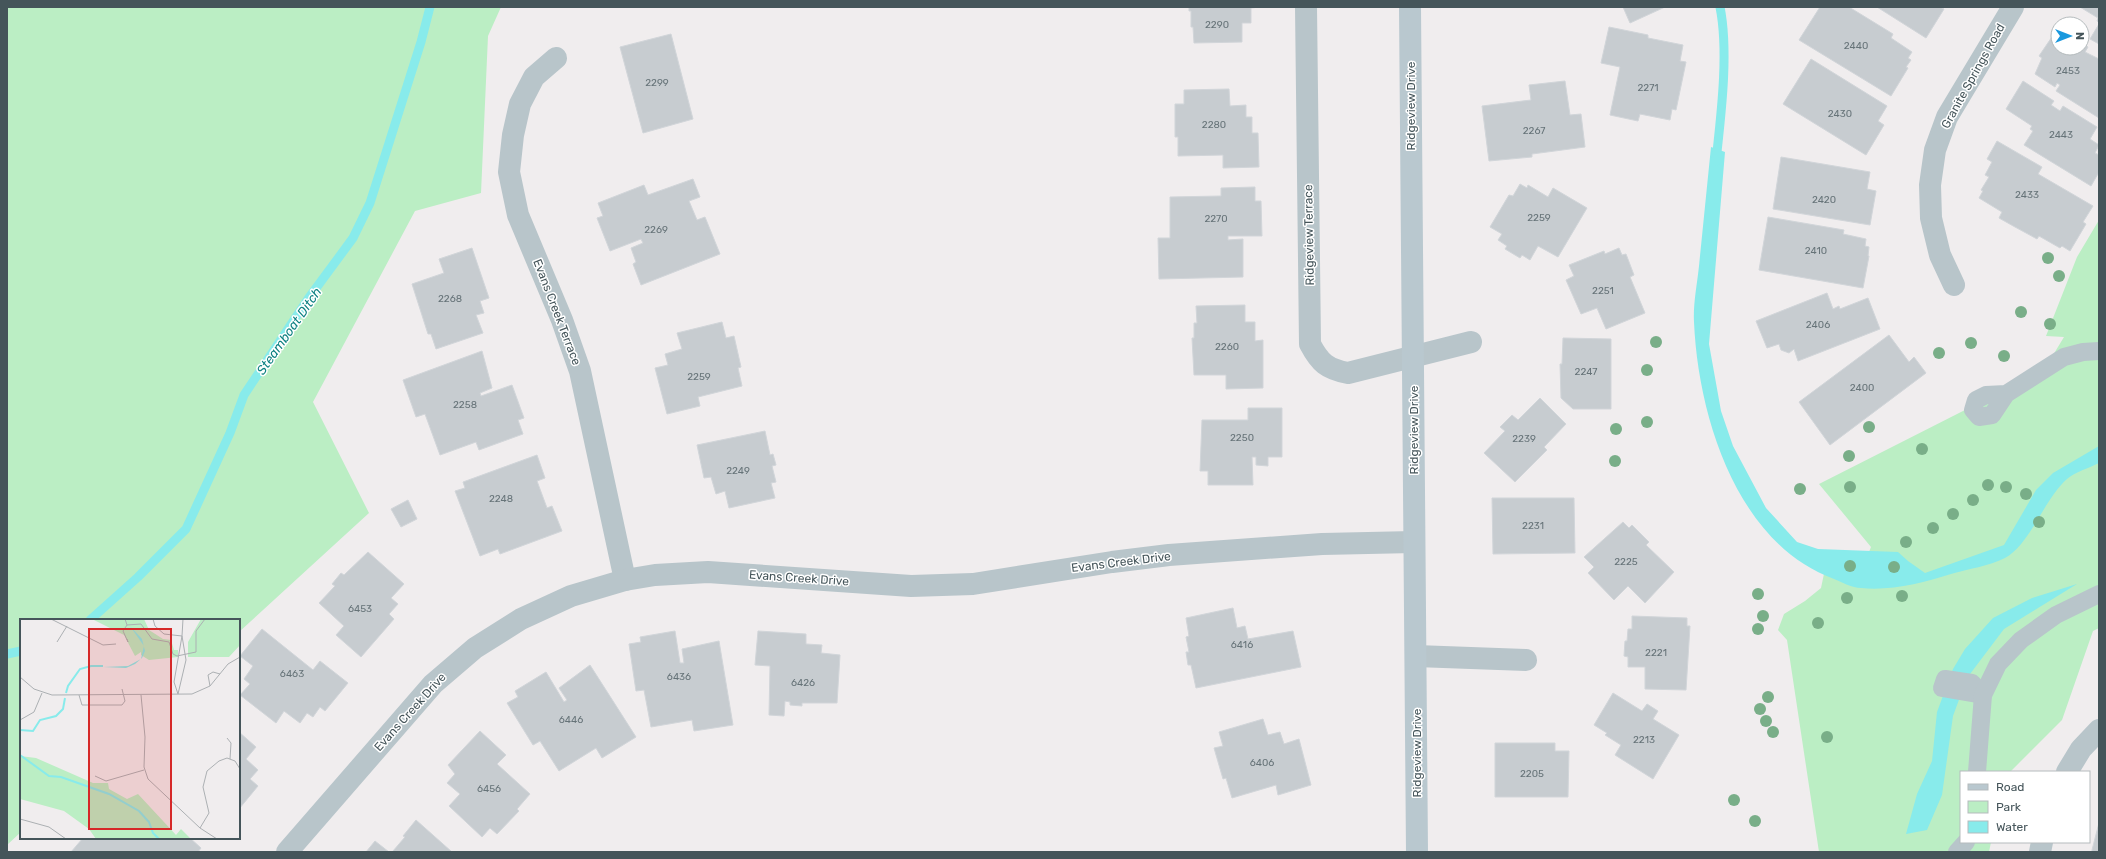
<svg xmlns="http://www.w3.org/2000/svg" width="2106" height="859" viewBox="0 0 2106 859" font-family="Rubik,sans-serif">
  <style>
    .green { fill: #bbeec4 }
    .water { fill: #88ebeb }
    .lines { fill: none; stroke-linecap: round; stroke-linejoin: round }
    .stream { stroke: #88ebeb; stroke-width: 9 }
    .building { fill: #c7ccd0; stroke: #d1d5d9 }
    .lane { stroke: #b8c5ca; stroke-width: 18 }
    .street { stroke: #b8c5ca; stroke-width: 22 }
    .secondary { stroke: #b9c8cf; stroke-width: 22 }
    .tree { fill: #79ae88 }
    .labels { text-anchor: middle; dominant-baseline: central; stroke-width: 3; stroke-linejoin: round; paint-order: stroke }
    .number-label { font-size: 10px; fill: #667378 }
    .street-label { font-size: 12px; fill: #45555a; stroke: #fff }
    .water-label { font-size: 13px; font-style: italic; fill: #0d8182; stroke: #fff }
    .inset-river { fill: none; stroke: #88ebeb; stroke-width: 2 }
    .inset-road { fill: none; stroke: #acb0b3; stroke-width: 1 }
    .view { fill: #d62828; fill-opacity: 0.15; stroke: #d62828; stroke-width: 2 }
    .inset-edge { fill: none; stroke: #45555a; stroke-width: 2 }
  </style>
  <rect width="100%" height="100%" fill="#f0edee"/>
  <g class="green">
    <path d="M7 7H501L488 36 481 193 415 211 313 402 369 513 239 632V620H21V832L7 845Z"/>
    <path d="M2099 220V628L2093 631 2062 720 2010 772H1961V842H1991L1989 852H1819L1787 640 1778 630 1784 614 1805 601 1821 588 1829 550 1869 552 1871 547 1819 484 2044 370 2064 337 2046 336 2077 257Z"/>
  </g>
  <g class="water">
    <path d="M1711 147 1725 152 1709 344 1721 411 1733 446 1766 508 1797 542 1818 549 1898 552 1908 561 1925 573 2004 545 2036 490 2053 473 2099 446V463C2089 468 2075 472 2067 479 2044 499 2030 545 2005 558 1989 566 1968 569 1951 574 1923 583 1891 591 1861 588 1852 588 1842 582 1834 579 1737 544 1698 416 1694 322 1693 304 1697 285 1699 266 1703 226 1707 187 1711 147Z"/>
    <path d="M2077 584 2004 629 1967 678 1953 716 1942 795 1927 830 1906 834 1917 794 1932 761 1937 712 1953 669 1965 649 1993 618 2032 598Z"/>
  </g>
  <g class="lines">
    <g class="stream">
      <path d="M1716 161C1721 115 1729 52 1720 7"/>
      <path d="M90 620 138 577 186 529 230 433 244 395 308 299 353 238 370 203 421 42 430 7"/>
      <path d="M7 654 21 651"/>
    </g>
  </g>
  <g class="building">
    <path d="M1189 7H1260L1251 8V23H1242V42L1194 43 1193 27H1191V11H1189Z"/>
    <path d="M1623 7H1665L1630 23Z"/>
    <path d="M1820 7H1849L1893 34 1891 38 1912 52 1908 58 1911 60 1906 67 1908 68 1891 96 1799 40Z"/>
    <path d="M1877 7H1940L1944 9 1926 38Z"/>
    <path d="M2080 7H2099V22L2097 21 2098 18Z"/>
    <path d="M2099 24V44L2090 39Z"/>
    <path d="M1609 27 1648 35V38L1683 45 1680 61 1686 62 1676 110 1672 109 1670 120 1640 114 1638 121 1610 115 1620 67 1601 63Z"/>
    <path d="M2058 28V48H2082V43L2088 47 2085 52 2099 59V118L2056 91 2060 85 2057 83 2055 87 2035 74 2042 58 2039 56Z"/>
    <path d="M671 34 693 119 643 133 620 47Z"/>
    <path d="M1811 59 1887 106 1878 121 1884 125 1866 155 1783 104Z"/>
    <path d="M1565 81 1570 115 1581 114 1585 147 1532 154V157L1489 161 1482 106 1531 100 1529 85Z"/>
    <path d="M2023 81 2054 101 2051 105 2060 111 2063 106 2097 127 2090 139 2099 145 2095 153 2099 155V172L2091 186 2024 145 2033 131 2030 129 2032 126 2006 109Z"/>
    <path d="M1229 89 1230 106 1246 105V117H1252V133H1258L1259 167 1223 168V155L1178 156V137H1175V104H1184V90Z"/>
    <path d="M1997 141 2042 167 2038 174 2093 206 2083 222 2086 224 2070 251 2062 246 2060 248 2039 236 2037 239 2015 227 1999 218 2002 212 1979 198 1983 191 1981 190 1989 177 1985 175 1992 162 1987 159Z"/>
    <path d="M1781 157 1870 172 1867 189 1876 191 1870 225 1773 209Z"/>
    <path d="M693 179 700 197 689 201 697 220 705 217 720 254 641 285 633 264 636 262 631 248 643 243 641 239 610 251 597 218 603 216 598 203 644 185 648 195Z"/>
    <path d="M1520 184 1527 188 1528 185 1548 197 1553 188 1587 208 1558 257 1538 246 1530 260 1522 255 1520 258 1505 249 1507 246 1498 240 1502 234 1490 227 1509 195 1513 196Z"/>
    <path d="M1255 187V201H1261L1262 236H1228V240L1243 239V277L1159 279 1158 238H1170V197L1221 196V188Z"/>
    <path d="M1768 217 1844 230 1843 234 1866 239 1865 246 1869 247 1868 256H1869L1863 288 1759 270Z"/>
    <path d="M472 248 489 298 480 301 484 313 476 315 483 333 436 349 431 334H428L412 284 444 273 439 259Z"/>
    <path d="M1619 248 1622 255 1626 254 1634 275 1630 277 1645 313 1606 329 1597 308 1581 314 1566 280 1574 276 1569 265 1604 251 1605 254Z"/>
    <path d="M1827 293 1833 309 1839 306 1840 309 1868 298 1880 329 1798 361 1794 349 1789 353 1781 350 1779 344 1767 348 1756 321Z"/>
    <path d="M1245 305V322H1255V341L1263 340V388L1226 389V375H1194L1192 338H1194V323H1197L1196 306Z"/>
    <path d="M722 322 726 338 734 336 741 367 738 368 742 386 698 397 700 406 667 414 655 368 668 365 665 354 682 349 677 333Z"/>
    <path d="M1889 335 1909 362 1914 357 1926 373 1830 445 1799 402Z"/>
    <path d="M1563 338 1611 339V409H1573L1561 398 1560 364H1562Z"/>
    <path d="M482 351 492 388 480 393 481 396 512 385 524 418 518 420 523 434 479 450 476 442 440 455 425 414 416 417 403 380Z"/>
    <path d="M1540 398 1566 424 1544 447 1547 450 1515 482 1484 453 1505 431 1500 427 1512 415 1518 420Z"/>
    <path d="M1248 408H1282V457H1268V466L1256 465V457H1252L1253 485H1208V471H1200L1202 420H1248Z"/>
    <path d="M765 431 770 455 773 454 776 465 772 466 776 482 771 483 775 498 729 508 725 491 716 494 711 477 704 478 697 445Z"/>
    <path d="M537 455 545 478 537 481 547 508 552 506 562 531 500 554 498 549 480 556 455 491 465 488 463 482Z"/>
    <path d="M1492 498H1574L1575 553 1493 554Z"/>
    <path d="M408 500 417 519 401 527 391 509Z"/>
    <path d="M1623 522 1629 528 1632 525 1649 542 1646 545 1674 572 1645 603 1628 586 1614 600 1588 573 1594 567 1584 557Z"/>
    <path d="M368 552 404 584 391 598 398 604 389 614 394 619 361 657 336 635 344 626 319 603 335 586 332 584 341 573 344 575Z"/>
    <path d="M1233 608 1237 628 1245 626 1248 639 1293 631 1301 667 1196 688 1191 665H1188L1186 652H1189L1186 637 1189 636 1186 618Z"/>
    <path d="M1632 616 1687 618V626H1690L1686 690 1645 689V667H1628V657L1624 656 1625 641H1627L1628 629H1632Z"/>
    <path d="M262 629 313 670 320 661 348 683 325 711 320 707 313 717 307 713 300 723 284 711 276 723 240 695 250 684 244 679 253 666 240 656Z"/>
    <path d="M675 631 680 663H684L682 649 719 641 733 725 694 731 692 720 651 727 644 690 636 691 629 644 641 642 640 637Z"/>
    <path d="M758 631 806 634V644L822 645 821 653 840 655 837 703H802V706L790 705V702L785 701 784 716 769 715 770 666 755 665Z"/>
    <path d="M590 665 636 737 602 758 596 748 559 771 540 741 533 745 507 703 518 697 515 691 546 672 564 702 567 700 559 688Z"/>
    <path d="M1613 693 1642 711 1647 704 1658 711 1653 719 1679 735 1653 779 1615 755 1621 745 1605 735 1607 733 1594 725Z"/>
    <path d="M1263 719 1268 735 1280 732 1284 744 1299 739 1311 785 1278 795 1276 785 1232 798 1226 778 1223 779 1214 748 1223 746 1219 732Z"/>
    <path d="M480 731 506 755 497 764 530 794 517 809 519 811 497 834 490 828 482 837 449 806 460 794 447 783 455 774 448 765Z"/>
    <path d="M239 732 256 747 246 759 258 770 250 779 258 786 239 809Z"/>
    <path d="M1495 743H1555V751H1569L1568 797H1495Z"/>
    <path d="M416 820 452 852H394L393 851 405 837 403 836Z"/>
    <path d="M2099 823V852H2092V850Z"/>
    <path d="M83 838H190L201 848 198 852H71Z"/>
    <path d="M375 841 389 852H366Z"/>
  </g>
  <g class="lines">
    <g class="lane">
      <path d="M2006 394 1986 395 1976 400 1973 410 1979 417 1992 415 2006 394 2064 357 2083 352 2099 351"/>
      <path d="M1945 679 1972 683 1983 695 1942 688Z"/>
      <path d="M1977 772 1983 695 1998 664 2021 640 2056 615 2099 594"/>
      <path d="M1957 852 1966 842"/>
    </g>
    <g class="street">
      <path d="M1306 7 1310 344C1320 363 1327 369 1348 373L1471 342"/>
      <path d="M556 58 534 77 520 104 513 135 509 172 518 215 562 320 580 371 625 580"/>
      <path d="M1954 285 1940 255 1931 218 1930 185 1935 150 1947 117 2013 7"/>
      <path d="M1416 656 1526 660"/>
      <path d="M2067 772 2081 749 2099 730"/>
      <path d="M287 852 433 684 475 648 521 619 571 596 625 580 655 575 708 572 911 586 973 584 1112 562 1169 555 1322 544 1414 542"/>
      <path d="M2040 852 2042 842"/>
    </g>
    <path class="secondary" d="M1410 7 1417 852"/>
  </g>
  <g class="tree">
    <circle cx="2048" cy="258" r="6"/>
    <circle cx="2059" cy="276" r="6"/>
    <circle cx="2021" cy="312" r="6"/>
    <circle cx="2050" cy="324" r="6"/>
    <circle cx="1656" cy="342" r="6"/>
    <circle cx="1971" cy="343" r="6"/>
    <circle cx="1939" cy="353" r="6"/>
    <circle cx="2004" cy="356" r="6"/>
    <circle cx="1647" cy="370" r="6"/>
    <circle cx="1647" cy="422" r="6"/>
    <circle cx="1869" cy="427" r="6"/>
    <circle cx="1616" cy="429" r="6"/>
    <circle cx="1922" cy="449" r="6"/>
    <circle cx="1849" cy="456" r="6"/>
    <circle cx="1615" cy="461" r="6"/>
    <circle cx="1988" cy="485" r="6"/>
    <circle cx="1850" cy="487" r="6"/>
    <circle cx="2006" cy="487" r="6"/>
    <circle cx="1800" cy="489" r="6"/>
    <circle cx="2026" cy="494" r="6"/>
    <circle cx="1973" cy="500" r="6"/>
    <circle cx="1953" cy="514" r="6"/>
    <circle cx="2039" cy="522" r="6"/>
    <circle cx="1933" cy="528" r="6"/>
    <circle cx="1906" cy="542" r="6"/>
    <circle cx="1850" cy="566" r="6"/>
    <circle cx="1894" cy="567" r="6"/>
    <circle cx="1758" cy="594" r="6"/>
    <circle cx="1902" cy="596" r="6"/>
    <circle cx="1847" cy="598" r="6"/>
    <circle cx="1763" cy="616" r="6"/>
    <circle cx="1818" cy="623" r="6"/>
    <circle cx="1758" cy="629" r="6"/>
    <circle cx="1768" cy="697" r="6"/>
    <circle cx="1760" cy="709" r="6"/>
    <circle cx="1766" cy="721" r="6"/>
    <circle cx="1773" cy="732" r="6"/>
    <circle cx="1827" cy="737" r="6"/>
    <circle cx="1734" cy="800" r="6"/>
    <circle cx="1755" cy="821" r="6"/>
  </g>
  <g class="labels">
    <g class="number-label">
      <text x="1217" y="25">2290</text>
      <text x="1856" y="46">2440</text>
      <text x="2068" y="71">2453</text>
      <text x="657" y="83">2299</text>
      <text x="1648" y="88">2271</text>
      <text x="1840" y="114">2430</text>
      <text x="1214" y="125">2280</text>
      <text x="1534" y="131">2267</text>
      <text x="2061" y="135">2443</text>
      <text x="2027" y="195">2433</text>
      <text x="1824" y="200">2420</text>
      <text x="1539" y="218">2259</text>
      <text x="1216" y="219">2270</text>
      <text x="656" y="230">2269</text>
      <text x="1816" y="251">2410</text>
      <text x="1603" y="291">2251</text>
      <text x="450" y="299">2268</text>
      <text x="1818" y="325">2406</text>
      <text x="1227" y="347">2260</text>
      <text x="1586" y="372">2247</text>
      <text x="699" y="377">2259</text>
      <text x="1862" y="388">2400</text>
      <text x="465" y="405">2258</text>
      <text x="1242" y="438">2250</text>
      <text x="1524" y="439">2239</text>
      <text x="738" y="471">2249</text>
      <text x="501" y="499">2248</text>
      <text x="1533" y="526">2231</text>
      <text x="1626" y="562">2225</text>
      <text x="360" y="609">6453</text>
      <text x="1242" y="645">6416</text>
      <text x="1656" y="653">2221</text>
      <text x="292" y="674">6463</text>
      <text x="679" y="677">6436</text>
      <text x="803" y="683">6426</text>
      <text x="571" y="720">6446</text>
      <text x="1644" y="740">2213</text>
      <text x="1262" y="763">6406</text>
      <text x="1532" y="774">2205</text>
      <text x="489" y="789">6456</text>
    </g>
    <g class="street-label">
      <text transform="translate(1973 76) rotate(-61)">Granite Springs Road</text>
      <text transform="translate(1411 106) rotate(-90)">Ridgeview Drive</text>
      <text transform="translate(1309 235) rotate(-91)">Ridgeview Terrace</text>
      <text transform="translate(557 312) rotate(69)">Evans Creek Terrace</text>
      <text transform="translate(1414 430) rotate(-90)">Ridgeview Drive</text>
      <text transform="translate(1121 562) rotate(-7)">Evans Creek Drive</text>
      <text transform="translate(799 578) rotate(4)">Evans Creek Drive</text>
      <text transform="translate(410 712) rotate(-48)">Evans Creek Drive</text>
      <text transform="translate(1417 753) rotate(-90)">Ridgeview Drive</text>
    </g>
    <g class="water-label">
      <text transform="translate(289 331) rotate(-55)">Steamboat Ditch</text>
    </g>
  </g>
  <g transform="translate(20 619)">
    <rect width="220" height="220" fill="#f0edee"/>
    <path d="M72 0H124L129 11 143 20 151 21 154 31H158V38L129 41 121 36V33L115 37 104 16ZM181 0H220V26L209 38H168V23ZM0 137 16 139 73 164H88L89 170 107 180 118 175 156 216 161 210 171 220H76L69 210 44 192 0 180Z" fill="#bbeec4"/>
    <path d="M110 7 122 20 125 32 122 39 115 45 106 49 83 48 108 47 121 40 124 27Z" fill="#88ebeb"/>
    <path class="inset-river" d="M46 74 48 67 60 50 71 47H83M0 111 13 112 20 101 36 97 43 90 45 79M0 136 29 157 41 158 89 175 119 192 129 203 133 214 139 220"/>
    <path class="inset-road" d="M31 0 83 26 96 25M105 0 107 6 103 12 108 23 107 20M133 0 135 7 144 15 162 17 163 0M107 6 121 5 132 20 149 23 153 35 157 37 176 33V12L185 0M37 23 47 7M0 58 14 70 32 76 172 75 190 67 208 45 220 38M190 67 188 56 193 53 200 55M158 75 154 63 162 17M158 75 166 41 162 17M59 76 62 86H102L105 82 102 70M121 76 125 118 124 148 128 160 180 209 197 220M0 101 14 93 22 74M207 119 211 124 210 140M75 157 86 162 124 151M0 200 29 208 46 220M180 209 189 194 183 168 187 152 199 142 207 139 215 142 220 150"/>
    <path class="view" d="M69 10H151V210H69Z"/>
    <rect width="220" height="220" class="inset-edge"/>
  </g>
  <rect width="2106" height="859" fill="none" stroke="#45555a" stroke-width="16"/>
  <rect x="1960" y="771" width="130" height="72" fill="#ffffff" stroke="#b5bbbd"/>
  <rect x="1968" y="784" width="20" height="6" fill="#b9c8cf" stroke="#b5bbbd"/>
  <text x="1996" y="791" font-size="12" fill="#45555a">Road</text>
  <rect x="1968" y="801" width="20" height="12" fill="#bbeec4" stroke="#b5bbbd"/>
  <text x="1996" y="811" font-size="12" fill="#45555a">Park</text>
  <rect x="1968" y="821" width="20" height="12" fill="#88ebeb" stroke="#b5bbbd"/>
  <text x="1996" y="831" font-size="12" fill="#45555a">Water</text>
  <g transform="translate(2070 36) rotate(90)"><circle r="19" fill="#ffffff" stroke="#b5bbbd"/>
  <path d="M0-3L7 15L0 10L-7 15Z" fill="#1998de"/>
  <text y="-6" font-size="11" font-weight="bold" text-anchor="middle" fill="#45555a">N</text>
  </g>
</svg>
